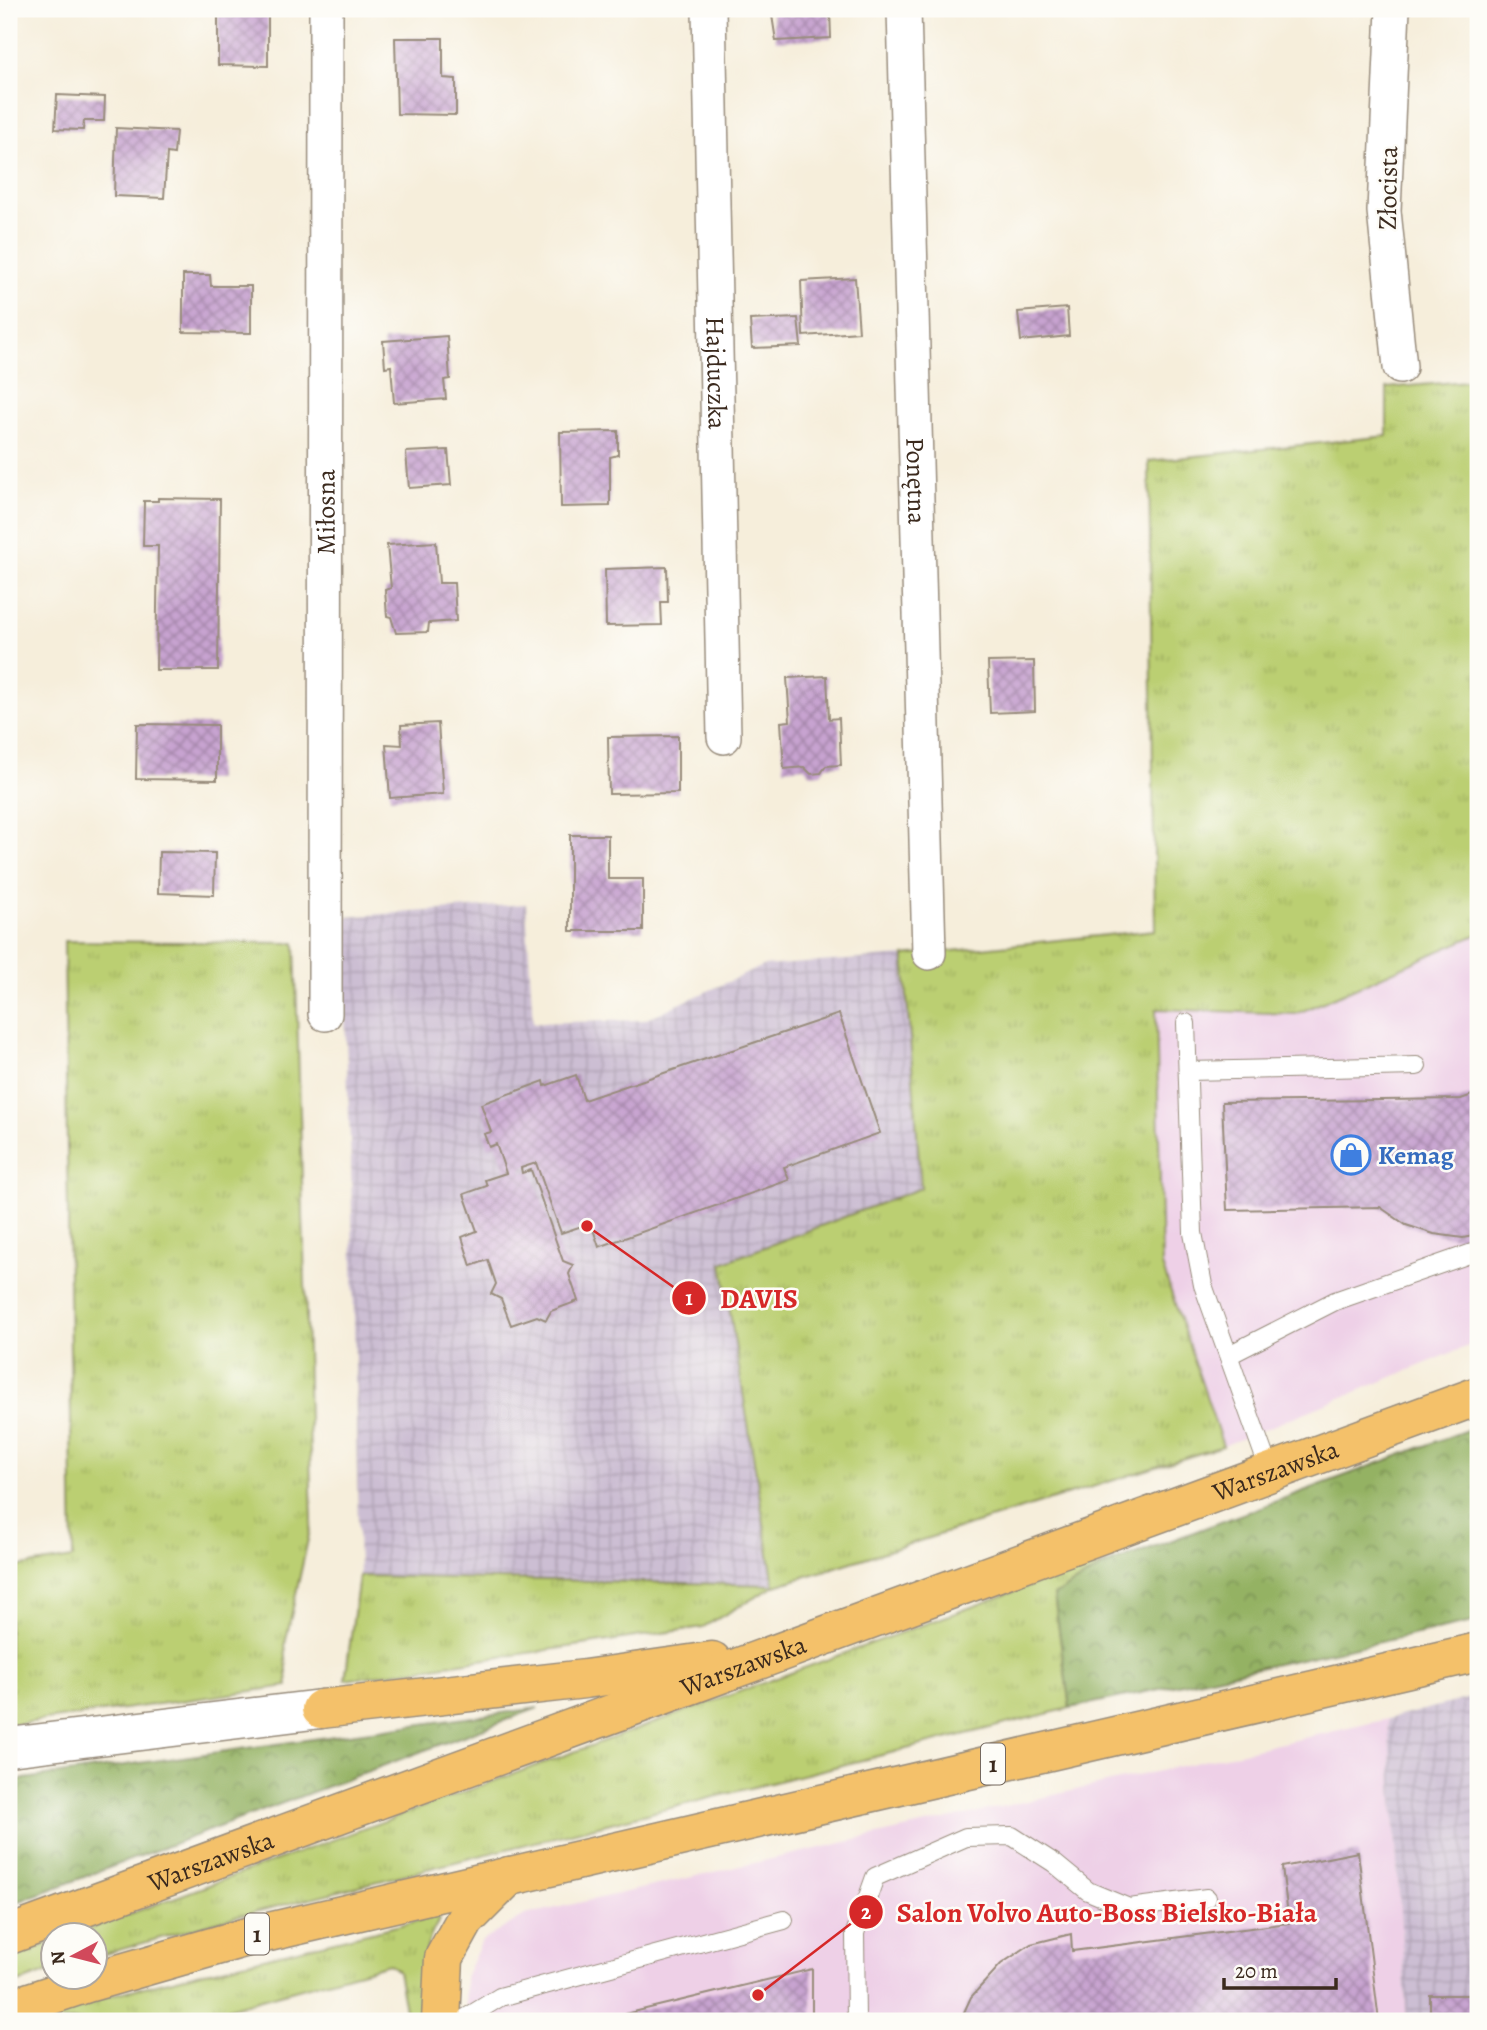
<svg xmlns="http://www.w3.org/2000/svg" width="1487" height="2030" viewBox="0 0 1487 2030" font-family="Alegreya,serif">
  <style>
    .built { fill: #eed0e7 }
    .industrial { fill: url(#industrial-grid) }
    .grass { fill: url(#grass-tufts); stroke: #7b7c48; stroke-width: 2 }
    .forest { fill: url(#forest-crowns); stroke: #686e41; stroke-width: 2 }
    .building { fill: url(#building-cross-hatch) }
    .lines { fill: none; stroke-linecap: round; stroke-linejoin: round }
    .service-casing { stroke: #988c7c; stroke-width: 20 }
    .minor-casing { stroke: #988c7c; stroke-width: 36 }
    .tertiary-casing { stroke: #988c7c; stroke-width: 41 }
    .primary-casing { stroke: #988c7c; stroke-width: 41 }
    .service { stroke: #fff; stroke-width: 18 }
    .minor { stroke: #fff; stroke-width: 33 }
    .tertiary { stroke: #fff; stroke-width: 38 }
    .primary { stroke: #f4c16b; stroke-width: 38 }
    .labels { text-anchor: middle; dominant-baseline: central; stroke-width: 5; stroke-linejoin: round; paint-order: stroke }
    .shield { fill: #fdfcf7; stroke: #75695f; stroke-width: 2 }
    .shield-label { font-size: 24px; font-weight: bold; fill: #3b2a1e }
    .street-label { font-size: 26px; fill: #3b2a1e; stroke: #fdfcf7 }
    .shop-label { font-size: 26px; font-weight: bold; fill: #366cbe; stroke: #fdfcf7; text-anchor: start }
    .leader { fill: none; stroke: #d62828; stroke-width: 2.5 }
    .callout-dot { fill: #d62828; stroke: #fdfcf7; stroke-width: 2.5 }
    .mark-label { font-size: 21px; text-anchor: middle; font-weight: bold; fill: #fff }
    .callout-label { font-size: 28px; text-anchor: middle; font-weight: bold; fill: #d62828; stroke: #fdfcf7; stroke-width: 5; stroke-linejoin: round; paint-order: stroke }
  </style>
  <defs>
    <pattern id="industrial-grid" width="8" height="8" patternUnits="userSpaceOnUse" patternTransform="scale(1.75)"><rect width="8" height="8" fill="#ccbed3"/><path d="M0 4h8M4 0v8" fill="none" stroke="#b0a3b5"/></pattern>
    <pattern id="grass-tufts" width="24" height="20" patternUnits="userSpaceOnUse" patternTransform="scale(1.75)"><rect width="24" height="20" fill="#bbcf72"/><path d="M3 7l-1-3M5 7V3M7 7l1-3M15 17l-1-3M17 17v-4M19 17l1-3" fill="none" stroke="#a2b262"/></pattern>
    <pattern id="forest-crowns" width="20" height="18" patternUnits="userSpaceOnUse" patternTransform="scale(1.75)"><rect width="20" height="18" fill="#94b264"/><path d="M2 6a3 3 0 1 1 6 0M12 15a3 3 0 1 1 6 0" fill="none" stroke="#7a9152"/></pattern>
    <pattern id="building-cross-hatch" width="8" height="8" patternUnits="userSpaceOnUse" patternTransform="scale(1.75)"><rect width="8" height="8" fill="#c7a3d0"/><path d="M0 0l8 8M0 8l8-8" fill="none" stroke="#a385a8"/></pattern>
  </defs>
  <rect width="100%" height="100%" fill="#fdfcf7"/>
  <filter id="ink" filterUnits="userSpaceOnUse"><feTurbulence type="fractalNoise" baseFrequency=".0143" numOctaves="2"/><feDisplacementMap in="SourceGraphic" scale="14" xChannelSelector="R" yChannelSelector="G"/><feConvolveMatrix kernelMatrix="1 2 1 2 8 2 1 2 1" color-interpolation-filters="sRGB"/></filter>
  <filter id="wash" filterUnits="userSpaceOnUse"><feTurbulence type="fractalNoise" baseFrequency=".00686" numOctaves="4" result="noise"/><feDisplacementMap in="SourceGraphic" scale="28" xChannelSelector="R" yChannelSelector="G"/><feGaussianBlur stdDeviation="1.57" result="paint"/><feColorMatrix in="noise" values="0 0 0 0 0 0 0 0 0 0 0 0 0 0 0 0 0 1.4 0 .05"/><feComposite in="paint" operator="in"/></filter>
  <g filter="url(#wash)">
    <rect width="100%" height="100%" fill="#f6eedb"/>
    <g class="built">
      <path d="M1478 934V1342L1223 1446 1162 1266 1156 1008 1296 1014Z"/>
      <path d="M1388 1719 1407 2021H466L465 1977 482 1941 525 1915Z"/>
    </g>
    <g class="industrial">
      <path d="M526 904 533 1023 644 1020 763 966 904 956 921 1188 722 1264 775 1586 359 1576 351 1163 341 917Z"/>
      <path d="M1478 1696V2021H1407L1388 1719Z"/>
    </g>
    <g class="grass">
      <path d="M1478 380V934L1296 1014 1156 1009 1162 1265 1223 1446 775 1586 703 1627 345 1680 359 1576 774 1585 722 1263 921 1188 904 956 1155 930 1149 461 1387 436V388Z"/>
      <path d="M64 941 295 943 312 1521 285 1644 288 1686 9 1725V1568L73 1558Z"/>
      <path d="M1108 1564 1054 1595 1070 1708 223 1920 95 1957 94 1936H69L1051 1578Z"/>
      <path d="M437 1916 440 1919C417 1952 425 1983 429 2021H407L398 1971 389 1964 181 2021H36L111 1995Z"/>
      <path d="M52 1942V1971L9 1986V1959Z"/>
    </g>
    <g class="forest">
      <path d="M1478 1426V1621L1070 1708 1054 1595 1108 1564Z"/>
      <path d="M538 1708 9 1905V1781Z"/>
    </g>
    <g id="blocks">
      <g class="building">
        <path d="M771 9H830L831 38 776 41Z"/>
        <path d="M218 15 268 16V66L218 65Z"/>
        <path d="M395 38H443V78L456 79V115L397 114Z"/>
        <path d="M57 95 105 97 104 121H84L83 130 55 129Z"/>
        <path d="M116 128 176 131 174 154 167 153 164 198 114 196Z"/>
        <path d="M183 275H210L211 286H251V333L183 332Z"/>
        <path d="M855 278 859 332 803 336 801 281Z"/>
        <path d="M1067 308 1069 336 1021 341 1018 312Z"/>
        <path d="M798 318 801 346 752 348 750 320Z"/>
        <path d="M447 336 450 379 444 380 446 399 394 403 391 366 385 367 383 341Z"/>
        <path d="M618 431V455L610 457V506L561 507 560 432Z"/>
        <path d="M448 450 451 485 409 488 406 452Z"/>
        <path d="M158 498 220 499 218 670H156L158 546H143L144 501H158Z"/>
        <path d="M436 542 439 583H454L456 621 429 623 428 632 396 633 391 617 387 616 385 590 391 588 387 545Z"/>
        <path d="M667 567 668 602H661L662 625 606 626 605 569Z"/>
        <path d="M1034 661 1035 711 990 713 988 662Z"/>
        <path d="M827 676 829 719 839 718 841 765 826 766 821 773 811 774 804 767 784 769 781 722 790 721 787 678Z"/>
        <path d="M438 723 443 794 390 798 386 744 402 745 401 725Z"/>
        <path d="M137 724 217 725V780L136 779Z"/>
        <path d="M678 736V793L609 794 608 737Z"/>
        <path d="M570 835H608V879H643V931H570Z"/>
        <path d="M159 852 215 853 214 895 158 893Z"/>
        <path d="M839 1014 880 1133 784 1167 789 1180 599 1247 591 1223 561 1233 536 1163 521 1168 522 1173 531 1170 563 1261 573 1265 569 1274 578 1301 551 1311 546 1320 537 1316 511 1325 501 1299 491 1294 496 1284 488 1260 471 1266 462 1237 477 1231 464 1194 487 1186 485 1180 506 1173 496 1144 489 1147 484 1134 491 1132 481 1104 544 1081 545 1086 576 1075 584 1100Z"/>
        <path d="M1478 1093V1235L1463 1238 1434 1234 1406 1225 1380 1207 1227 1210 1222 1102 1461 1099Z"/>
        <path d="M1358 1852 1379 2021H960L971 1997 1001 1964 1031 1944 1071 1934 1072 1951 1289 1923 1282 1867Z"/>
        <path d="M812 1969V2021H600V2020Z"/>
        <rect x="1430" y="1995" width="48" height="26"/>
      </g>
    </g>
  </g>
  <g filter="url(#ink)">
    <use href="#blocks" fill-opacity="0" stroke="#988c7c" stroke-width="2"/>
    <g class="lines">
      <g class="service-casing">
        <g id="service">
          <path d="M1186 1023 1193 1233 1203 1285 1270 1472"/>
          <path d="M1188 1071 1417 1066"/>
          <path d="M1229 1355 1335 1301 1478 1251"/>
          <path d="M461 2021 500 1997 784 1920"/>
          <path d="M856 2021 855 1933 875 1877 966 1837 1012 1836 1054 1863 1088 1891 1129 1908 1207 1898"/>
        </g>
      </g>
      <g class="minor-casing">
        <g id="minor">
          <path id="s1" d="M709 9 724 737"/>
          <path id="s2" d="M904 9 929 953"/>
          <path d="M1393 9 1384 211 1400 367"/>
          <path id="s3" d="M325 1014 326 9"/>
        </g>
      </g>
      <g class="tertiary-casing">
        <path id="tertiary" d="M9 1747 321 1709"/>
      </g>
      <g class="primary-casing">
        <g id="primary">
          <path d="M321 1709 585 1679 712 1661"/>
          <path id="s4" d="M9 1935 1478 1396"/>
          <path d="M9 2009 87 1983 247 1937 1478 1652"/>
          <path d="M441 2021 444 1958 465 1920 509 1876"/>
        </g>
      </g>
      <use href="#service" class="service"/>
      <use href="#minor" class="minor"/>
      <use href="#tertiary" class="tertiary"/>
      <use href="#primary" class="primary"/>
    </g>
  </g>
  <defs>
    <g id="shop-ring" transform="scale(2.0125)"><circle r="9.5" fill="#fdfcf7" stroke="#3f7fe0" stroke-width="1.5"/><path d="M-5-2.5h2.3a2.7 3.5 0 0 1 5.4 0H5L5.5 6h-11ZM-1.5-2.5h3a1.5 2.3 0 0 0-3 0Z" fill="#3f7fe0"/></g>
  </defs>
  <g fill-rule="evenodd">
    <use href="#shop-ring" x="1351" y="1155"/>
  </g>
  <g class="labels">
    <g class="shield">
      <rect x="981" y="1743.5" width="24" height="41" rx="5"/>
      <rect x="245" y="1913.5" width="24" height="41" rx="5"/>
    </g>
    <g class="shield-label">
      <text x="993" y="1764">1</text>
      <text x="257" y="1934">1</text>
    </g>
    <g class="street-label">
      <text transform="translate(1388 188) rotate(-89)">Złocista</text>
      <text stroke="none"><textPath href="#s1" startOffset="364">Hajduczka</textPath></text>
      <text stroke="none"><textPath href="#s2" startOffset="472">Ponętna</textPath></text>
      <text stroke="none"><textPath href="#s3" startOffset="502">Miłosna</textPath></text>
      <text stroke="none"><textPath href="#s4" startOffset="1349">Warszawska</textPath></text>
      <text stroke="none"><textPath href="#s4" startOffset="782">Warszawska</textPath></text>
      <text stroke="none"><textPath href="#s4" startOffset="215">Warszawska</textPath></text>
    </g>
    <g class="shop-label">
      <text x="1378" y="1155">Kemag</text>
    </g>
  </g>
  <path class="leader" d="M587 1226L689 1298M758 1995L866 1912"/>
  <g class="callout-dot">
    <circle cx="587" cy="1226" r="7"/>
    <circle cx="758" cy="1995" r="7"/>
    <circle cx="689" cy="1298" r="18"/>
    <circle cx="866" cy="1912" r="18"/>
  </g>
  <g class="mark-label">
    <text x="689" y="1305">1</text>
    <text x="866" y="1919">2</text>
  </g>
  <g class="callout-label">
    <text x="759" y="1308">DAVIS</text>
    <text x="1107" y="1922">Salon Volvo Auto-Boss Bielsko-Biała</text>
  </g>
  <rect width="1487" height="2030" fill="none" stroke="#fdfcf7" stroke-width="35"/>
  <g transform="translate(74 1956) rotate(263)"><circle r="33" fill="#fdfcf7" stroke="#afa8a0" stroke-width="2"/>
  <path d="M0-5L12 26L0 18L-12 26Z" fill="#d1495b"/>
  <text y="-10" font-size="19" font-weight="bold" text-anchor="middle" fill="#3b2a1e">N</text>
  </g>
  <path d="M1224 1978v10h112v-10" fill="none" stroke="#3b2a1e" stroke-width="3.5"/>
  <text x="1235" y="1978" font-size="21" fill="#3b2a1e" stroke="#fdfcf7" stroke-width="5" paint-order="stroke">20 m</text>
</svg>
